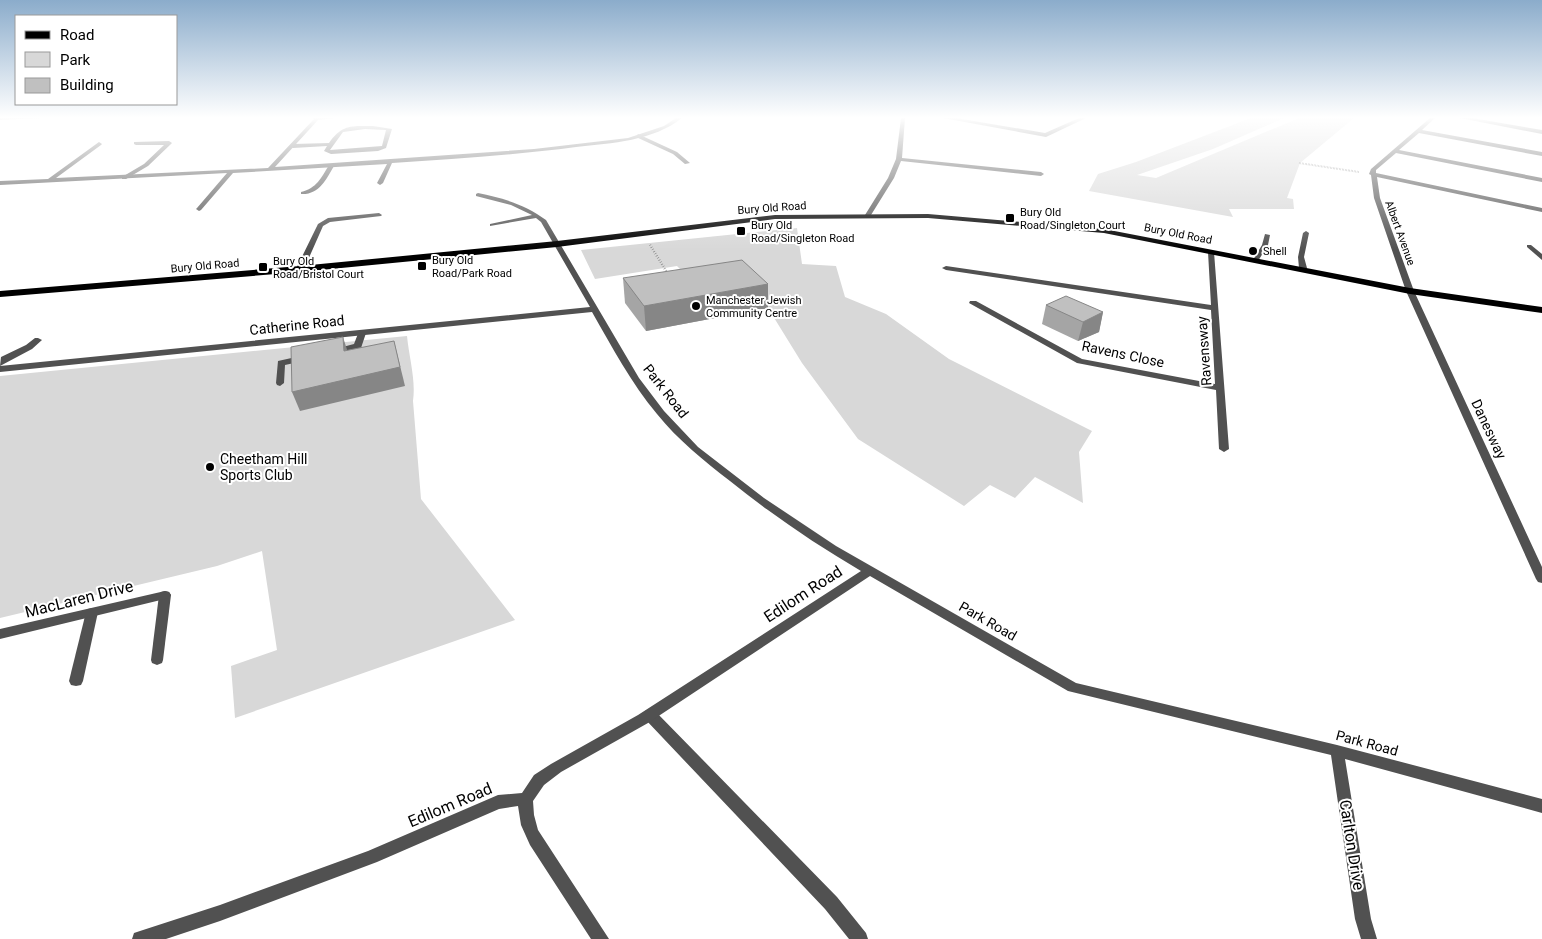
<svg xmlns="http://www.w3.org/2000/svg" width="1542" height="939" viewBox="0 0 1542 939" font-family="Roboto,sans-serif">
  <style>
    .green { fill: #d8d8d8 }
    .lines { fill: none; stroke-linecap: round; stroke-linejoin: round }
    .path-far1 { stroke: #737373; stroke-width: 2; stroke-dasharray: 0.5 1; stroke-linecap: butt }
    .path { stroke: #737373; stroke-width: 2.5; stroke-dasharray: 0.5 2; stroke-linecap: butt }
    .service { fill: #515151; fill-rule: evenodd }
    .minor { fill: #515151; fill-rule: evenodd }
    .primary { fill: #000; fill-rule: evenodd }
    .wall { fill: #a5a5a5 }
    .shaded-wall { fill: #868686 }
    .building { fill: #c0c0c0; stroke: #868686 }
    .poi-dot { fill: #000; stroke: #fff; stroke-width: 2 }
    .labels { text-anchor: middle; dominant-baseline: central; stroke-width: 4; stroke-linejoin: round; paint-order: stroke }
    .far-street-label { font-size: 11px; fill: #000; stroke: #fff }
    .far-poi-label { font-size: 11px; fill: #000; stroke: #fff; text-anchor: start }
    .street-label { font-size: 14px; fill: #000; stroke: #fff }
    .poi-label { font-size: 14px; fill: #000; stroke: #fff; text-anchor: start }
    .near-street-label { font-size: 16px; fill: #000; stroke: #fff }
  </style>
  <rect width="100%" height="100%" fill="#fff"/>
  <g class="green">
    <path d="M1251 118H1284L1213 149 1137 175 1156 178 1299 118H1354L1300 163 1287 198 1293 199 1294 209H1229L1233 217 1089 191 1098 174 1136 162Z"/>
    <path d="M797 228 802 264 836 266 845 297 886 314 949 359 1092 431 1079 452 1083 503 1035 477 1015 498 990 485 964 506 858 439 802 363 768 308 767 301 682 271 677 266 595 279 581 250Z"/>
    <path d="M407 336C409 357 416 380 413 401L421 499 515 620 235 718 231 666 277 650 262 551 217 566 0 618V376Z"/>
  </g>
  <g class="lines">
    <path class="path-far1" d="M1299 163 1359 172"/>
    <path class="path" d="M650 245 668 274"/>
    <g class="service">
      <path d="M373 126 392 129 386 148 378 151 331 154 324 151 327 146 293 148 290 146 293 144 329 143C342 124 352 126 373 126ZM365 129 386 130 382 146 330 150 343 132Z"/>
      <path d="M638 134 677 152 690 163 685 164 673 154 636 137Z"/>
      <path d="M169 141 172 143 171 144 148 166 126 179H122V177L144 164 164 145H136L134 144V142Z"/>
      <path d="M329 165 334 166C326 180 319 195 301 194V192C317 188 321 178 329 165Z"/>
      <path d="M379 213 382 215 381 216 330 222 323 226 304 269 298 270 296 269 318 224 328 218Z"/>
      <path d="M1306 231 1309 233 1304 257 1307 268 1303 270 1299 268 1298 257 1303 233Z"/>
      <path d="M1265 234 1270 235 1268 245 1258 261H1254L1253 260 1262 245Z"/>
      <path d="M359 331H365L366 333 361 348 334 354H331V350L354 344Z"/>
      <path d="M35 338H38L42 340 32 349 0 366 1 357 26 345Z"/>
      <path d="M305 355 309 358 308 360 285 365 284 383 280 386 277 385 276 383 278 361Z"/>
      <path d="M165 591 169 592 171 595 163 660 162 663 157 665 152 663 151 660 159 595 161 592Z"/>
      <path d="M92 608 96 609 98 612 83 681 81 685 76 686 71 685 69 681 86 612 88 609Z"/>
      <path d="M650 709 655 711 837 897 866 933 868 939H849L825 909 645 719 643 715 645 711Z"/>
    </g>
    <g class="minor">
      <path d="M0 118H40L0 120Z"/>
      <path d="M313 118H335L318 120 275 167 534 149 628 138 664 126 676 118H682C653 141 612 143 576 147 515 155 454 159 392 163L383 183 380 185 377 183 387 164 233 173 201 210 199 211 196 209 197 208 227 173 0 185V181L48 179 99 142 102 144 101 145 56 178 268 168 314 119Z"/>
      <path d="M901 118H905L902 158 1041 172 1044 174 1041 176 901 161 894 178 871 215 866 216 865 215 888 178 896 159Z"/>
      <path d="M943 118H956L1045 133 1079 118H1086L1046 137Z"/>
      <path d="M1430 118H1435L1422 130 1542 152V156L1419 133 1399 150 1542 178V182L1396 153 1376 170V173L1542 208V212L1377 177 1380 198 1414 291 1542 567V583L1538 582 1536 579 1406 291 1374 198 1371 175 1369 174 1371 169Z"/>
      <path d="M1460 118H1472L1542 130V134Z"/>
      <path d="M478 193C503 198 526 205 546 220L639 378 664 411 698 447 764 498 836 546 1076 683 1337 745 1542 799V813L1345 759 1371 919 1377 939H1361L1355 919 1331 755 1068 691 870 576 648 723 561 772 544 785 533 801 534 815 538 830 609 939H591L530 845 521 825 518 806 499 809 377 862 220 921 166 939H132L134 933 140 931 220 905 368 851 498 795 522 793 534 775 551 764 638 715 861 571C815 544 771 514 730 481 704 461 678 440 657 414 631 383 612 347 592 312L0 372V366L590 307 541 222 536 218 490 226V224L532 215 511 205 476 196V194Z"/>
      <path d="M1527 245H1531L1542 254V260L1527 247Z"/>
      <path d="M1211 250 1214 252 1229 449 1224 452 1219 449 1216 390 1077 363 969 303 970 301H976L1082 359 1215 384 1211 310 946 270 942 268 946 266 1211 305 1208 252Z"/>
      <path d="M165 591 169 592 171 595 169 598 0 639V629Z"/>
    </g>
    <path class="primary" d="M928 214 1104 229 1410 288 1542 307V313L1410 294 1104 233 928 218 775 219 557 247 300 272 0 297V291L300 266 557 241 775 215Z"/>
  </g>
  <g class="wall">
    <path d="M623 278 768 284V308L646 331 625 303Z"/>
    <path d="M1046 305 1103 312 1099 332 1078 341 1042 324Z"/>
  </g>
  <g class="shaded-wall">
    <path d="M768 284V308L646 331 644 306Z"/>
    <path d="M1103 312 1099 332 1078 341 1083 322Z"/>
    <path d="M343 337 349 356 344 351Z"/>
    <path d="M394 341 405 386 300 411 292 392Z"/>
  </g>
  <g class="building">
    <path d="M742 260 768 284 644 306 623 278Z"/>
    <path d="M1066 296 1103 312 1083 322 1046 305Z"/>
    <path d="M343 337 344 351 394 341 400 367 292 392 291 347Z"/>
  </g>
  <linearGradient id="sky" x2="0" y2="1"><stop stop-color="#8baccb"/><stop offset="0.47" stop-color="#fff"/><stop offset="1" stop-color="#fff" stop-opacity="0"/></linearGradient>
  <rect width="1542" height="250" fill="url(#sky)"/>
  <g class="poi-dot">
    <rect x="1005" y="213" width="10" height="10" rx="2.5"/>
    <rect x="736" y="226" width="10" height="10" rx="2.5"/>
    <circle cx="1253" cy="251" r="5"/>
    <rect x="417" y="261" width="10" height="10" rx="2.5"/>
    <rect x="258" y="262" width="10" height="10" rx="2.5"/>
    <circle cx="696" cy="306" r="5"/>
    <circle cx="210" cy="467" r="5"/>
  </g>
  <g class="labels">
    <g class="far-street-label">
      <text transform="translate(772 208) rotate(-4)">Bury Old Road</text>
      <text transform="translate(1400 233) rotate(70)">Albert Avenue</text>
      <text transform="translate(1178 234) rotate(11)">Bury Old Road</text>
      <text transform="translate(205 266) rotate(-5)">Bury Old Road</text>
    </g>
    <g class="far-poi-label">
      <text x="1020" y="212">Bury Old<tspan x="1020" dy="13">Road/Singleton Court</tspan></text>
      <text x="751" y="225">Bury Old<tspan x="751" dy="13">Road/Singleton Road</tspan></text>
      <text x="1263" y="251">Shell</text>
      <text x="432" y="260">Bury Old<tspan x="432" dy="13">Road/Park Road</tspan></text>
      <text x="273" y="261">Bury Old<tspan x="273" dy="13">Road/Bristol Court</tspan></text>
      <text x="706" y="300">Manchester Jewish<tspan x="706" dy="13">Community Centre</tspan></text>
    </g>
    <g class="street-label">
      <text transform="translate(297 325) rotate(-6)">Catherine Road</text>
      <text transform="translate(1204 351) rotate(-94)">Ravensway</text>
      <text transform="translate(1123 354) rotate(12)">Ravens Close</text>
      <text transform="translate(666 391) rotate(52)">Park Road</text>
      <text transform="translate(1489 429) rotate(65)">Danesway</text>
      <text transform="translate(988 621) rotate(30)">Park Road</text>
      <text transform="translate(1367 743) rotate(15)">Park Road</text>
    </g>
    <g class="poi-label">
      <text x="220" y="459">Cheetham Hill<tspan x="220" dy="16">Sports Club</tspan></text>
    </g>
    <g class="near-street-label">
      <text transform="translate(803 594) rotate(-33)">Edilom Road</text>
      <text transform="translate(79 599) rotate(-14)">MacLaren Drive</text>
      <text transform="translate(450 805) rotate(-23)">Edilom Road</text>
      <text transform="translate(1352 845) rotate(81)">Carlton Drive</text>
    </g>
  </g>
  <rect x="15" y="15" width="162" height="90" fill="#ffffff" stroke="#999999"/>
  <rect x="25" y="31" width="25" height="8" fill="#000000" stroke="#999999"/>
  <text x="60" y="40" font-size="15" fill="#000000">Road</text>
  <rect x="25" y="52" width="25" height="15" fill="#d8d8d8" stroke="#999999"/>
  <text x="60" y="65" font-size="15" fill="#000000">Park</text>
  <rect x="25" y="78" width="25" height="15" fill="#c0c0c0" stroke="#999999"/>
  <text x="60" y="90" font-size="15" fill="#000000">Building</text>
</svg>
